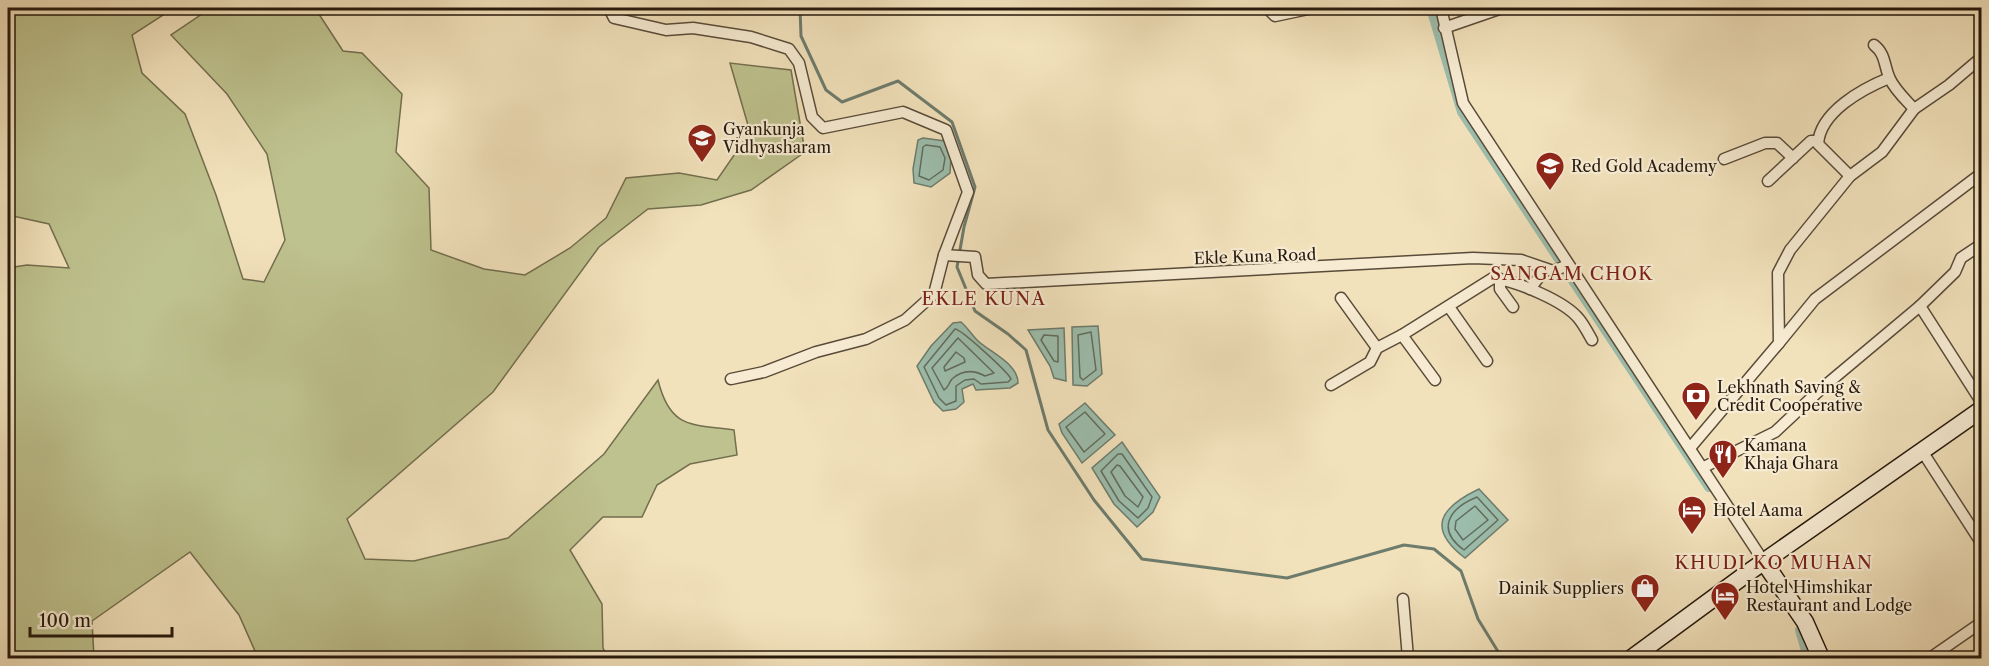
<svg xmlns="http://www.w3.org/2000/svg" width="1989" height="666" viewBox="0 0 1989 666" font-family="'Libre Caslon Text',serif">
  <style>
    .green { fill: #bec28e; stroke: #726e4e; stroke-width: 1.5 }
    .water { fill: #9cbead; stroke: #6d7c6d; stroke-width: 1.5 }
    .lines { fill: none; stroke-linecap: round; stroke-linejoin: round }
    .shore { stroke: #616c5d; stroke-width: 1.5 }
    .stream { stroke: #6d7c6d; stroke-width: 3 }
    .canal { stroke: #9cbead; stroke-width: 10 }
    .street-casing { stroke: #594b39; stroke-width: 13 }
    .secondary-casing { stroke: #26190d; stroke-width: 19 }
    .street { stroke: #f7ecd3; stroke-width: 10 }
    .secondary { stroke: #f7ecd3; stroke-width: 16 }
    .labels { text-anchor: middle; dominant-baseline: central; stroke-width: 4.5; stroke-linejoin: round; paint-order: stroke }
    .poi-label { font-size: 16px; fill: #26190d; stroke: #f7ecd3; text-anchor: start }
    .street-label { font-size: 16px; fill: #26190d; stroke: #f7ecd3 }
    .neighbourhood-label { font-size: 18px; letter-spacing: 1.5px; fill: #7a1f14; stroke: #f7ecd3 }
  </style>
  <rect width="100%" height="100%" fill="#f2e2bc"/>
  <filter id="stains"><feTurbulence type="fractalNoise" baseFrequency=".00333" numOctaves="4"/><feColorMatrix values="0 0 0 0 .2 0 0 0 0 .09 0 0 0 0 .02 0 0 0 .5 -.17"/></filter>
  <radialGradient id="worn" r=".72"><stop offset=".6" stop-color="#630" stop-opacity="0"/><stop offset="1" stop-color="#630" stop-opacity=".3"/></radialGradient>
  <path class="green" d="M8 8H174L132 35 142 73 185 114 216 195 243 279 264 282 285 240 267 154 227 94 171 35 211 8H315L343 51 362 53 402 94 396 152 429 188 431 250 484 269 525 275 570 248 606 218 626 178 679 173 717 180 750 132 730 63 791 70 805 152 751 190 701 205 648 209 599 247 493 392 347 519 365 559 414 561 508 538 604 454 658 380C670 429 691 424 734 430L737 455 690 464 657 485 642 517H603L570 550 602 604 603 648 608 658H258L239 615 190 552 92 621 94 658H8V268L27 265 69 268 49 224 8 215Z"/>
  <g class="water">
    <path d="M923 138 945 141 951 157 950 173 931 187 914 183 913 169 918 140Z"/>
    <path d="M961 322C968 328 971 334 977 340 989 352 1018 363 1018 383L1010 388 976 390 973 384 962 389 964 402 956 409 943 411 934 402 917 366 931 346 953 323Z"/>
    <path d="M1098 326 1102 374 1087 386 1073 385 1072 327Z"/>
    <path d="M1064 328 1066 381 1054 378 1050 366 1028 330Z"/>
    <path d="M1085 403 1115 435 1082 463 1062 433 1059 424Z"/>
    <path d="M1122 442 1160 497 1153 512 1137 527 1114 504 1092 468Z"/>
    <path d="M1479 489 1508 520 1465 558C1427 529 1439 508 1479 489Z"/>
  </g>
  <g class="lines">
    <g class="shore">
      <path d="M926 145 940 147 945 158 943 170 929 180 919 176 923 147Z"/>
      <path d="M955 329C961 329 1008 372 1011 379L1008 382 981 384 974 379 965 380 956 386V401L946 405 939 398 924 367Z"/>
      <path d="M1091 332 1096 370 1083 380 1080 377 1078 335Z"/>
      <path d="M1044 335 1058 336V362L1054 361 1041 340Z"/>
      <path d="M958 338 994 373 985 376C974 370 962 370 952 379 948 384 949 387 944 390L932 368Z"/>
      <path d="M956 352 964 358 965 362 945 371 944 367Z"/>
      <path d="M1085 412 1105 434 1084 452 1066 427Z"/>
      <path d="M1118 454H1122L1152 497 1148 508 1138 518 1119 501 1101 471Z"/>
      <path d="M1117 465 1120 466 1143 497 1138 507 1125 496 1111 472Z"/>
      <path d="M1477 497 1498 520 1464 550C1435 529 1450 508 1477 497Z"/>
      <path d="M1475 506 1488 520 1463 540 1455 529 1456 521Z"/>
    </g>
    <path class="stream" d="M800 8 801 36 826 90 842 102 898 81 952 122 975 187 964 227 957 267 975 311 1008 334 1026 350 1048 430 1094 500 1142 559 1287 578 1404 545 1434 549 1461 571 1478 619 1502 658"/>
    <g class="canal">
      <path d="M1431 8 1462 112 1709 487"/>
      <path d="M1800 630 1808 658"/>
    </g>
    <g class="street-casing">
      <g id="street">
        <path d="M609 8 614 18 666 30 693 28 751 37 789 49 799 63 812 117 823 128 903 112 946 130 968 192 944 255 934 294 905 320 866 339 816 352 764 372 731 379"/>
        <path d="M1267 8 1275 16 1313 8"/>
        <path d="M1441 8 1463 103 1764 562"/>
        <path d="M1444 28 1502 8"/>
        <path d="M1874 45C1886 54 1884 67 1890 79 1895 90 1906 100 1914 109"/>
        <path d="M1724 159 1765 143H1777L1793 158"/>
        <path d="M1850 176 1818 144C1820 112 1862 89 1889 78"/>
        <path d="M1768 181 1811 141H1818"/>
        <path d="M944 255 975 257 978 275 986 284 1473 258 1521 260 1553 271 1568 265"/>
        <path d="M1500 279V289L1513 307"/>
        <path d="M1530 289 1545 269"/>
        <path d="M1341 298 1377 348 1402 335"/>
        <path d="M1920 306 1955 272 1961 258 1982 244"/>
        <path d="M1449 307 1487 361"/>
        <path d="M1779 343 1815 299 1982 173"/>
        <path d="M1435 380 1402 335 1493 278C1516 281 1565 301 1579 319 1584 325 1588 333 1592 340"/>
        <path d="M1331 385 1370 362 1377 348"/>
        <path d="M1690 448 1779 343 1778 273 1790 250 1850 176 1882 152 1914 109 1949 85 1982 57"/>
        <path d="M1922 451 1982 544"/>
        <path d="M1704 467 1775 432 1821 389 1920 306 1982 403"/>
        <path d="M1403 599 1408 658"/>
        <path d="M1930 658 1982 622"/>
      </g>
    </g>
    <g class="secondary-casing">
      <g id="secondary">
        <path d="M1764 562 1805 622 1821 658"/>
        <path d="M1632 658 1749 572 1982 409"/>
      </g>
    </g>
    <use href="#street" class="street"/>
    <use href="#secondary" class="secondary"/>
  </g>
  <defs>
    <g id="school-pin" transform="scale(1.5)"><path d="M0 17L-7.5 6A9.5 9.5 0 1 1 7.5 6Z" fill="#8f2418" stroke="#f7ecd3"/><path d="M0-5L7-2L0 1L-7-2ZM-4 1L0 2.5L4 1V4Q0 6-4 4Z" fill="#fff"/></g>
    <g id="bank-pin" transform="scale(1.5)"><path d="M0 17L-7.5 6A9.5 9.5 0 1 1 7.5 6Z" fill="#8f2418" stroke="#f7ecd3"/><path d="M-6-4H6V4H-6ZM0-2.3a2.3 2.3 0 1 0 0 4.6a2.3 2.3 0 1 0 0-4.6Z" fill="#fff"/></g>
    <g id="restaurant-pin" transform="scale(1.5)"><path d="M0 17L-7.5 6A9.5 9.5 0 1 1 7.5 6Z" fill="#8f2418" stroke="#f7ecd3"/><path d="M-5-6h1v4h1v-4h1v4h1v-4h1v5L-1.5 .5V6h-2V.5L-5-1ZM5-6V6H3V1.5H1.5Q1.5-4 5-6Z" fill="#fff"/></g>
    <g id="hotel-pin" transform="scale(1.5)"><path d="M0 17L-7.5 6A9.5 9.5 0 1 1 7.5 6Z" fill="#8f2418" stroke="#f7ecd3"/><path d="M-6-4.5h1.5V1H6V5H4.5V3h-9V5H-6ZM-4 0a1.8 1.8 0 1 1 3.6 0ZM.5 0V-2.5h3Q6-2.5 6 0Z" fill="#fff"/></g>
    <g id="shop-pin" transform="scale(1.5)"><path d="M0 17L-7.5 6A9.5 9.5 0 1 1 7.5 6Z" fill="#8f2418" stroke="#f7ecd3"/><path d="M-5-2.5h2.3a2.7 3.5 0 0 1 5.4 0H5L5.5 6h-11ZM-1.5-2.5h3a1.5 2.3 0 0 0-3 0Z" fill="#fff"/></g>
  </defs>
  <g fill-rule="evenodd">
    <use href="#school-pin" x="702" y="138"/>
    <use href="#school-pin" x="1550" y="166"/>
    <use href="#bank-pin" x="1696" y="396"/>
    <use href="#restaurant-pin" x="1723" y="454"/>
    <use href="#hotel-pin" x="1692" y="510"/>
    <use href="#shop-pin" x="1645" y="588"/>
    <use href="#hotel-pin" x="1725" y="596"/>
  </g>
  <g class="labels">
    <g class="poi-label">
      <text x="723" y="129">Gyankunja<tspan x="723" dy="18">Vidhyasharam</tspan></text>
      <text x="1571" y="166">Red Gold Academy</text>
      <text x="1717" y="387">Lekhnath Saving &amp;<tspan x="1717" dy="18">Credit Cooperative</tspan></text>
      <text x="1744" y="445">Kamana<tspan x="1744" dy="18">Khaja Ghara</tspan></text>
      <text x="1713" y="510">Hotel Aama</text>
      <text x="1746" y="587">Hotel Himshikar<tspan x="1746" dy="18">Restaurant and Lodge</tspan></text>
      <text x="1624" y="588" text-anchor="end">Dainik Suppliers</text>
    </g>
    <g class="street-label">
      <text transform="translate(1255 256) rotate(-2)">Ekle Kuna Road</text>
    </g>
    <g class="neighbourhood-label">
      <text x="1572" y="274">SANGAM CHOK</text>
      <text x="984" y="299">EKLE KUNA</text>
      <text x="1774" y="563">KHUDI KO MUHAN</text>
    </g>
  </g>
  <rect width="1989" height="666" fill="none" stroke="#f2e2bc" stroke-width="30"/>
  <rect x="9" y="9" width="1971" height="648" fill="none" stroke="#26190d" stroke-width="3"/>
  <rect x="15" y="15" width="1959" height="636" fill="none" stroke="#26190d" stroke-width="1.5"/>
  <path d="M30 627v9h142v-9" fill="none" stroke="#26190d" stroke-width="3"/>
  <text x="39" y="627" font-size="18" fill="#26190d" stroke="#f7ecd3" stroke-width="4.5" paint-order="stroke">100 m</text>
  <rect width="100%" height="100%" filter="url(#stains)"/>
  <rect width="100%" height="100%" fill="url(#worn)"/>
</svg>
